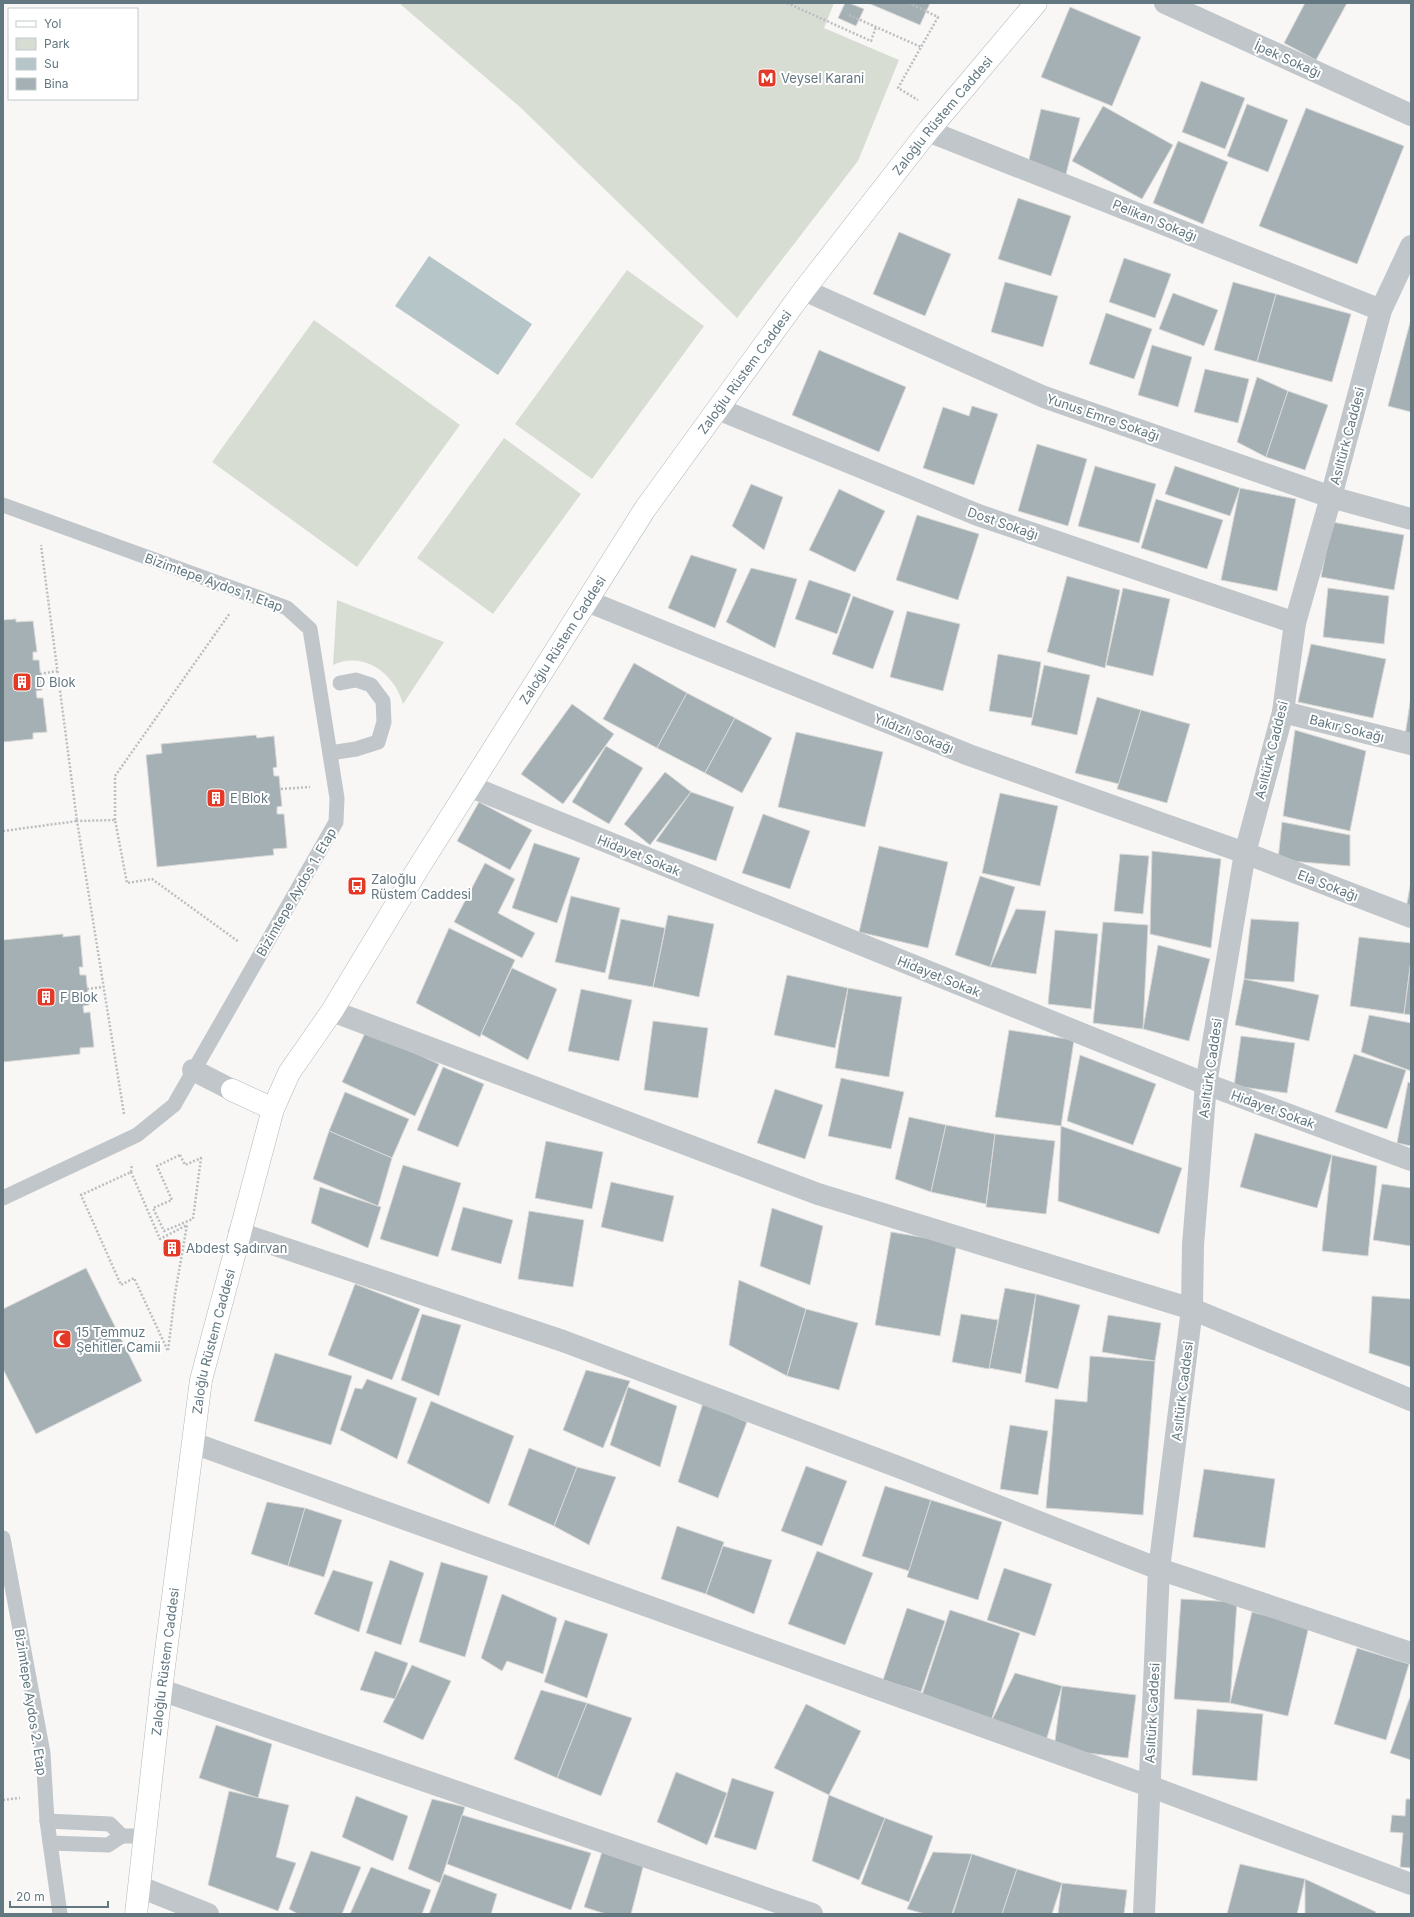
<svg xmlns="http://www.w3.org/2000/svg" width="1414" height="1917" viewBox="0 0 1414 1917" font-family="Inter,sans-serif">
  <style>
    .green { fill: #d8ddd4 }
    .water { fill: #b6c5c8 }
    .building { fill: #a5b0b4; stroke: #d9d9d7 }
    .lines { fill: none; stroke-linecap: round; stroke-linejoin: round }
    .secondary-casing { stroke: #b0b8bc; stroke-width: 23 }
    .path { stroke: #babec0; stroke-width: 2.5; stroke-dasharray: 2 2; stroke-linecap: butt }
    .lane { stroke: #c0c6c9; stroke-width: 15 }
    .street { stroke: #c0c6c9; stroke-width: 22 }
    .secondary { stroke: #fff; stroke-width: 22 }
    .labels { text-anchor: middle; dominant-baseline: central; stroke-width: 4; stroke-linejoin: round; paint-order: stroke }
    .street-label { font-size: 13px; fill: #627780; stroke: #fff }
    .poi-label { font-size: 13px; fill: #627780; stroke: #fff; text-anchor: start }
  </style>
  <rect width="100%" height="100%" fill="#f8f7f5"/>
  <g class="green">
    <path d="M399 3H834L824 28 899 60 858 161 737 318 520 107Z"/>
    <path d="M627 270 704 326 592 479 515 424Z"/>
    <path d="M314 320 460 425 357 567 212 462Z"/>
    <path d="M504 438 581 494 493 614 417 558Z"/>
    <path d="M337 600 444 642 403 704C395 674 364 650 333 665Z"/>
  </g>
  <path class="water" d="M429 256 532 324 498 375 395 306Z"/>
  <g class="building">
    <path d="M845 3H849L864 9 856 26 838 18Z"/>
    <path d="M868 3H930L920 25Z"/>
    <path d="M1305 3H1347L1316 60 1284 43Z"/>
    <path d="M1070 7 1141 37 1112 106 1041 77Z"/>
    <path d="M1201 81 1245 98 1225 149 1182 132Z"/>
    <path d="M1247 104 1288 120 1268 172 1227 156Z"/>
    <path d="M1103 106 1173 145 1142 199 1072 161Z"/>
    <path d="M1306 108 1404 146 1357 264 1259 226Z"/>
    <path d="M1041 109 1080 118 1065 178 1027 168Z"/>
    <path d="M1178 141 1228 162 1203 224 1153 203Z"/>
    <path d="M1018 198 1071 216 1051 276 998 259Z"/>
    <path d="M899 232 951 254 925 316 873 294Z"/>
    <path d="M1124 258 1171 274 1155 318 1109 302Z"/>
    <path d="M1005 282 1058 296 1043 347 991 332Z"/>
    <path d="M1233 282 1276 294 1257 362 1214 350Z"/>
    <path d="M1173 293 1218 310 1204 346 1159 329Z"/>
    <path d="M1276 294 1351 314 1332 382 1257 362Z"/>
    <path d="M1106 313 1152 329 1134 379 1089 364Z"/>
    <path d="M1411 319V412L1388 406Z"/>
    <path d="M1152 345 1192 357 1178 407 1138 395Z"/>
    <path d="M819 350 906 387 879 452 792 415Z"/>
    <path d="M1205 369 1249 379 1238 423 1194 412Z"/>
    <path d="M1257 377 1288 391 1266 457 1237 442Z"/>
    <path d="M1288 391 1328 405 1305 470 1266 457Z"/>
    <path d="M972 406 998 414 974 485 923 468 943 407 969 416Z"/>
    <path d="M1037 444 1087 459 1068 526 1018 511Z"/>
    <path d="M1095 466 1156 484 1139 543 1078 526Z"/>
    <path d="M1175 466 1240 488 1230 516 1165 494Z"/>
    <path d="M751 484 783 497 764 550 732 526Z"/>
    <path d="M1240 488 1296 499 1277 591 1221 580Z"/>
    <path d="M839 489 885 511 855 572 809 550Z"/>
    <path d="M1156 499 1223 520 1207 569 1141 548Z"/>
    <path d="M917 515 979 534 958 600 896 580Z"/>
    <path d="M1332 522 1404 535 1394 590 1321 577Z"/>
    <path d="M691 555 737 569 715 628 668 608Z"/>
    <path d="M751 568 797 579 775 648 726 622Z"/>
    <path d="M1067 576 1120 590 1105 668 1047 652Z"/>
    <path d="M809 580 851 594 837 634 795 619Z"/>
    <path d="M1123 588 1170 599 1153 676 1106 665Z"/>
    <path d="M1328 588 1389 596 1384 644 1323 637Z"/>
    <path d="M853 596 894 611 873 669 832 654Z"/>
    <path d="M907 611 960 624 943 691 890 677Z"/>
    <path d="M16 619V622L33 621 37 652H33V660H39L42 690 36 691 37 698H43L47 732 33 733V739L3 742V620Z"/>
    <path d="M1311 644 1386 659 1373 718 1298 702Z"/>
    <path d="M998 654 1041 662 1032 718 989 711Z"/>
    <path d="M634 663 687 693 657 748 603 719Z"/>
    <path d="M1044 665 1090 675 1077 735 1031 725Z"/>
    <path d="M687 693 735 718 705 773 657 748Z"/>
    <path d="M1411 696V737L1405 736Z"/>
    <path d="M1097 697 1141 710 1119 784 1075 773Z"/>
    <path d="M572 704 614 734 563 804 521 774Z"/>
    <path d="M1141 710 1190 724 1167 803 1117 789Z"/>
    <path d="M735 718 772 738 742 793 705 773Z"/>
    <path d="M1295 730 1366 751 1350 831 1283 816Z"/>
    <path d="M796 732 883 752 865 827 778 807Z"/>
    <path d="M256 735 257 738 274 736 277 767 273 768 274 776H279L282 806 277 807V814H284L287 848 273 849 274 855 157 867 146 755 162 753 161 744Z"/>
    <path d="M606 746 643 768 609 824 572 802Z"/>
    <path d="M665 772 691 792 650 845 624 824Z"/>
    <path d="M691 792 734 807 716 861 656 841Z"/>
    <path d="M1000 793 1058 806 1040 886 982 873Z"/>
    <path d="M479 802 532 830 510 870 457 841Z"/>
    <path d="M763 814 810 831 790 889 742 873Z"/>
    <path d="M1282 822 1350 835V866L1278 860Z"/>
    <path d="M534 843 580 858 557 923 512 908Z"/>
    <path d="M879 846 948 862 928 948 859 932Z"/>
    <path d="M1152 851 1221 859 1211 948 1150 934Z"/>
    <path d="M1120 854 1149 856 1143 914 1114 911Z"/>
    <path d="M485 863 515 879 498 913 535 933 522 958 454 922Z"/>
    <path d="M980 876 1015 887 990 967 955 955Z"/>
    <path d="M1411 881V911L1406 909Z"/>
    <path d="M571 896 620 908 605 973 555 962Z"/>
    <path d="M1016 909 1046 911 1036 974 990 967Z"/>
    <path d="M668 915 714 924 699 997 653 987Z"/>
    <path d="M621 919 665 928 653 987 608 979Z"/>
    <path d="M1251 919 1299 922 1294 982 1244 979Z"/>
    <path d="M1103 922 1148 925 1143 1029 1093 1023Z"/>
    <path d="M449 928 515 960 480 1037 416 1003Z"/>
    <path d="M1055 930 1098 934 1091 1009 1048 1004Z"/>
    <path d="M63 934V937L80 935 83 967H79L80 975H86L89 1005 83 1006 84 1013 90 1012 94 1047 80 1048V1054L3 1062V940Z"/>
    <path d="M1359 937 1411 943V960L1404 1014 1350 1006Z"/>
    <path d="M1158 945 1210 959 1189 1041 1143 1029Z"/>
    <path d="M1411 961V1015L1404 1014Z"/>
    <path d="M512 968 557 989 528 1060 481 1034Z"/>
    <path d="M787 975 848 988 835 1048 774 1035Z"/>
    <path d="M1244 979 1319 995 1309 1041 1235 1025Z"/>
    <path d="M848 988 902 997 889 1077 835 1068Z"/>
    <path d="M581 989 632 1000 619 1061 568 1051Z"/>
    <path d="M1369 1015 1411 1023V1071L1361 1052Z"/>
    <path d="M653 1021 708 1028 698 1098 644 1090Z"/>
    <path d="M1009 1030 1074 1040 1061 1126 995 1117Z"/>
    <path d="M366 1031 439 1064 415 1116 342 1082Z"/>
    <path d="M1241 1036 1295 1043 1287 1093 1234 1086Z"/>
    <path d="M1354 1054 1406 1070 1387 1129 1335 1112Z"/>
    <path d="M1080 1055 1156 1084 1133 1145 1067 1121Z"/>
    <path d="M443 1067 484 1084 458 1147 417 1130Z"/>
    <path d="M841 1078 904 1092 891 1149 828 1136Z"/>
    <path d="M1408 1082 1411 1083V1146L1397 1143Z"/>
    <path d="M775 1089 823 1105 805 1159 757 1143Z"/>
    <path d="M345 1092 409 1119 392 1158 329 1131Z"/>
    <path d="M909 1117 946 1125 931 1192 895 1179Z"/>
    <path d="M946 1125 995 1134 986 1204 931 1192Z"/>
    <path d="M1061 1126 1182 1168 1159 1234 1058 1201Z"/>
    <path d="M329 1131 392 1158 378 1206 313 1179Z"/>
    <path d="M1255 1133 1332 1155 1317 1208 1240 1187Z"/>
    <path d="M995 1134 1055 1141 1046 1214 986 1207Z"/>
    <path d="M546 1141 603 1152 592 1209 535 1198Z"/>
    <path d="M1332 1155 1377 1166 1368 1256 1322 1251Z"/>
    <path d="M403 1165 461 1183 438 1257 380 1239Z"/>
    <path d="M611 1182 674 1196 663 1242 601 1227Z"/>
    <path d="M1382 1184 1411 1188V1246L1373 1240Z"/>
    <path d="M320 1187 381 1207 368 1248 311 1223Z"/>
    <path d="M463 1207 513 1220 501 1264 451 1250Z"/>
    <path d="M772 1208 823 1226 810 1285 760 1266Z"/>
    <path d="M529 1211 584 1220 573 1287 518 1279Z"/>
    <path d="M891 1232 957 1243 940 1336 875 1325Z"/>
    <path d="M176 1241 180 1249 169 1254 165 1246Z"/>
    <path d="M86 1268 142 1381 36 1434 3 1369V1309Z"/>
    <path d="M739 1280 806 1309 787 1376 729 1345Z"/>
    <path d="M355 1284 420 1309 392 1380 328 1355Z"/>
    <path d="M1005 1288 1036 1294 1021 1374 989 1368Z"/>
    <path d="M1036 1294 1080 1305 1058 1389 1025 1382Z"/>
    <path d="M1372 1296 1411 1299V1367L1369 1353Z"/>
    <path d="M806 1309 858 1323 839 1390 787 1376Z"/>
    <path d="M422 1314 461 1325 439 1396 401 1380Z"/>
    <path d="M961 1314 998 1320 989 1369 952 1362Z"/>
    <path d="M1108 1315 1161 1323 1155 1361 1102 1352Z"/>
    <path d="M275 1353 352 1376 331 1445 254 1421Z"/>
    <path d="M1090 1356 1155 1361 1143 1515 1046 1508 1055 1399 1087 1402Z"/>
    <path d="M586 1370 630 1381 603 1448 563 1430Z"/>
    <path d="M367 1379 417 1398 397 1459 340 1430 355 1388 362 1389Z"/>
    <path d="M628 1387 677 1406 660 1467 610 1445Z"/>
    <path d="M431 1401 514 1436 489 1504 407 1463Z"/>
    <path d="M703 1403 747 1422 718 1498 678 1482Z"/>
    <path d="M1010 1425 1048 1431 1038 1495 1000 1489Z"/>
    <path d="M529 1448 577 1467 554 1526 508 1505Z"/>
    <path d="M806 1466 847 1481 822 1546 781 1531Z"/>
    <path d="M577 1467 616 1477 589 1545 554 1526Z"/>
    <path d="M1204 1469 1275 1479 1265 1548 1193 1537Z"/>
    <path d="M885 1486 931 1500 909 1571 862 1556Z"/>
    <path d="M931 1500 1002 1522 978 1600 907 1577Z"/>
    <path d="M267 1502 305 1508 288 1566 251 1554Z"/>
    <path d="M305 1508 342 1520 324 1577 288 1566Z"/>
    <path d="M677 1526 724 1542 706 1594 661 1579Z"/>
    <path d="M723 1546 772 1560 754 1614 706 1594Z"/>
    <path d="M817 1551 873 1573 845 1645 788 1624Z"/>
    <path d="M390 1560 424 1573 401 1645 366 1633Z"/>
    <path d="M441 1562 488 1576 465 1657 419 1642Z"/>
    <path d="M1004 1568 1052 1584 1035 1636 987 1620Z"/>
    <path d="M333 1570 373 1582 359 1632 314 1614Z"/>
    <path d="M502 1594 557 1618 543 1674 507 1661 502 1671 481 1658Z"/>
    <path d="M1181 1599 1237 1602 1230 1703 1174 1699Z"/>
    <path d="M907 1608 945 1621 921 1692 883 1680Z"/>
    <path d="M950 1610 1020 1633 990 1724 920 1701Z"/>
    <path d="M1252 1612 1309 1626 1288 1716 1230 1703Z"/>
    <path d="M565 1620 608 1634 587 1698 544 1682Z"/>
    <path d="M1357 1648 1409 1664 1386 1740 1334 1724Z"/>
    <path d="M375 1651 408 1663 395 1699 360 1690Z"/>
    <path d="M412 1665 451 1681 423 1740 383 1722Z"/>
    <path d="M1015 1673 1062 1686 1046 1741 990 1724Z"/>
    <path d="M1062 1686 1136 1695 1128 1758 1054 1749Z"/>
    <path d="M541 1690 587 1703 557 1778 514 1759Z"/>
    <path d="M1410 1697H1411V1760L1390 1753Z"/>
    <path d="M587 1703 632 1718 601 1796 557 1778Z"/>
    <path d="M806 1704 861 1731 829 1795 774 1768Z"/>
    <path d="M1197 1709 1263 1714 1257 1781 1192 1775Z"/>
    <path d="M216 1725 272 1744 258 1798 199 1778Z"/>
    <path d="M676 1772 727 1793 707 1845 657 1822Z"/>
    <path d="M732 1778 774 1792 756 1850 714 1837Z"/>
    <path d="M229 1791 289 1805 276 1857 296 1863 278 1911 208 1885Z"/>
    <path d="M829 1795 885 1818 859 1880 812 1861Z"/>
    <path d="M356 1796 408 1816 393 1861 342 1837Z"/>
    <path d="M432 1799 465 1807 440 1883 408 1869Z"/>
    <path d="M1406 1799H1411V1868L1400 1867 1403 1833 1390 1832 1392 1815 1405 1816Z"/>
    <path d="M462 1815 591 1853 571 1910 447 1864Z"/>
    <path d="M885 1818 933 1836 909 1902 861 1884Z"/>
    <path d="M603 1849 644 1863 631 1914H606L584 1907Z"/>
    <path d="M311 1851 361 1867 342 1914H298L289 1909Z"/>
    <path d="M933 1852 972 1854 952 1914H925L907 1909Z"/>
    <path d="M972 1854 1017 1869 1002 1914H953Z"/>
    <path d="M1240 1864 1305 1879 1297 1914H1227Z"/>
    <path d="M371 1867 431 1890 422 1914H350Z"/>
    <path d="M1017 1869 1062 1883 1052 1914H1002Z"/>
    <path d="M444 1874 497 1894 491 1914H429Z"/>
    <path d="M1305 1879 1376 1912 1375 1914H1305Z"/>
    <path d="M1062 1883 1127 1890 1124 1914H1058Z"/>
  </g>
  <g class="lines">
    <g class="secondary-casing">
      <g id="secondary">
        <path d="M232 1090 273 1109"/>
        <path id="s1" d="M136 1914 161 1690 201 1380 273 1109 289 1073 332 1011 419 867 645 509 804 290 928 131 1036 3"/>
      </g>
    </g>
    <g class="path">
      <path d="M787 3 871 41 876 27"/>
      <path d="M909 3 938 17 898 88 918 100"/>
      <path d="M849 15 921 47"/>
      <path d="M40 674 57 671"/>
      <path d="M281 789 310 787"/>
      <path d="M115 820V776L230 613"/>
      <path d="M3 831 77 821 41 545"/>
      <path d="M87 989 103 987"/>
      <path d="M124 1114 77 821 115 820 127 883 152 879 239 942"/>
      <path d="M180 1155 185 1165 201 1158 193 1219 164 1231 153 1208 172 1200 157 1166Z"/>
      <path d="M131 1172 132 1164"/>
      <path d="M131 1172 160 1239 187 1225 175 1294 168 1351 134 1278 121 1285 81 1195Z"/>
      <path d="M3 1800 20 1798"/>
    </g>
    <g class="lane">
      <path d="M3 505 287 608 310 629 337 798 336 822 174 1105 137 1135 3 1198"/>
      <path d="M330 753 356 749 378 742 384 722 383 701 371 685 356 680 340 683"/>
      <path d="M3 1538 43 1753 47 1821 60 1914"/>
      <path d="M47 1821 110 1824 122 1836H146"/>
      <path d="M50 1843 108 1845 122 1836"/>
    </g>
    <g class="street">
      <path d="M1165 3 1411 115"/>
      <path d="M928 131 1381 310"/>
      <path d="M804 290 1044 397 1331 497 1411 519"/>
      <path d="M718 409 978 515 1295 623"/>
      <path d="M587 601 969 755 1245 853 1411 917"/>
      <path d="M1283 712 1411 744"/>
      <path d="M469 786 1206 1084 1411 1160"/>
      <path d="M332 1011 818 1194 1192 1309 1411 1400"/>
      <path d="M193 1070 232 1090"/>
      <path d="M239 1233 563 1341 901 1468 1159 1569 1411 1653"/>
      <path d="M193 1443 1149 1786 1411 1884"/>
      <path d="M161 1690 812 1914"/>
      <path d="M140 1887 208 1914"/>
      <path d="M1144 1914 1159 1569 1192 1309 1193 1245 1206 1084 1245 853 1283 712 1295 623 1331 497 1381 310 1411 246"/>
    </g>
    <use href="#secondary" class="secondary"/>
  </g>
  <defs>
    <g id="metro-square" transform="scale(1)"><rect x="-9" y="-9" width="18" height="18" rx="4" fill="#e53927" stroke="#fff"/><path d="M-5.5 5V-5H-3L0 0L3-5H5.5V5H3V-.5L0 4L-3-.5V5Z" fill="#fff"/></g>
    <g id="building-square" transform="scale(1)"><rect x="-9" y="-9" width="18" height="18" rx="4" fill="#e53927" stroke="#fff"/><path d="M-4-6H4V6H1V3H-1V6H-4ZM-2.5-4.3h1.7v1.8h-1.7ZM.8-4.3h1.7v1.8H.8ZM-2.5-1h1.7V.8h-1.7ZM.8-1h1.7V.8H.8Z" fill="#fff"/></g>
    <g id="bus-square" transform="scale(1)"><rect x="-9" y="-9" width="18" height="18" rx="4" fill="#e53927" stroke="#fff"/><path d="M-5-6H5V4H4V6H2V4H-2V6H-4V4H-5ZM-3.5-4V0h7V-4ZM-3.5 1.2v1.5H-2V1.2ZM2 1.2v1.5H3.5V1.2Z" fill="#fff"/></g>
    <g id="mosque-square" transform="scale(1)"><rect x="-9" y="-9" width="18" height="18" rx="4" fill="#e53927" stroke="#fff"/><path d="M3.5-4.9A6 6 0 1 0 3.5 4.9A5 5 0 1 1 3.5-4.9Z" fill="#fff"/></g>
  </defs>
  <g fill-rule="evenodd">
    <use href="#metro-square" x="767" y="78"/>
    <use href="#building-square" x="22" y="682"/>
    <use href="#building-square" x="216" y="798"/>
    <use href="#bus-square" x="357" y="886"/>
    <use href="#building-square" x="46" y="997"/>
    <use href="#building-square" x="172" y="1248"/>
    <use href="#mosque-square" x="62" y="1339"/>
  </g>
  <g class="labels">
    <g class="street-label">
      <text transform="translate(1288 59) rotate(24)">İpek Sokağı</text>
      <text stroke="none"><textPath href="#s1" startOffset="2018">Zaloğlu Rüstem Caddesi</textPath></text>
      <text transform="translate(1155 220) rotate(22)">Pelikan Sokağı</text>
      <text stroke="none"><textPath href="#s1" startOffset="1694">Zaloğlu Rüstem Caddesi</textPath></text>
      <text transform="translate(1103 417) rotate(19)">Yunus Emre Sokağı</text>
      <text transform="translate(1347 436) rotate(-75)">Asıltürk Caddesi</text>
      <text transform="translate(1003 523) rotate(19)">Dost Sokağı</text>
      <text transform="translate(214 582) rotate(20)">Bizimtepe Aydos 1. Etap</text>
      <text stroke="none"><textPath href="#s1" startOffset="1370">Zaloğlu Rüstem Caddesi</textPath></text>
      <text transform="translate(1347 728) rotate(14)">Bakır Sokağı</text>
      <text transform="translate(914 733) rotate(22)">Yıldızlı Sokağı</text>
      <text transform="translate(1271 750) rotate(-76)">Asıltürk Caddesi</text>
      <text transform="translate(639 855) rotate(22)">Hidayet Sokak</text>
      <text transform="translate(1328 885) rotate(21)">Ela Sokağı</text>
      <text transform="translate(296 892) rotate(-60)">Bizimtepe Aydos 1. Etap</text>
      <text transform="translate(939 976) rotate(22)">Hidayet Sokak</text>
      <text transform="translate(1210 1068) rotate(-82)">Asıltürk Caddesi</text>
      <text transform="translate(1273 1109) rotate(20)">Hidayet Sokak</text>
      <text stroke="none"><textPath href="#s1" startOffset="578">Zaloğlu Rüstem Caddesi</textPath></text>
      <text transform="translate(1182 1391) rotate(-83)">Asıltürk Caddesi</text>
      <text stroke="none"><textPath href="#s1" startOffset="254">Zaloğlu Rüstem Caddesi</textPath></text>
      <text transform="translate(31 1702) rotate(81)">Bizimtepe Aydos 2. Etap</text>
      <text transform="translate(1152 1713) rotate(-87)">Asıltürk Caddesi</text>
    </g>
    <g class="poi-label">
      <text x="781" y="78">Veysel Karani</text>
      <text x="36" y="682">D Blok</text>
      <text x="230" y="798">E Blok</text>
      <text x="371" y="879">Zaloğlu<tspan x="371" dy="15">Rüstem Caddesi</tspan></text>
      <text x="60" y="997">F Blok</text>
      <text x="186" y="1248">Abdest Şadırvan</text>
      <text x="76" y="1332">15 Temmuz<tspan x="76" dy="15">Şehitler Camii</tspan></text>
    </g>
  </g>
  <rect width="1414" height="1917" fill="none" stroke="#627780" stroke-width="8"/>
  <rect x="8" y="8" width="130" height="92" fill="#ffffff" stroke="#c0c9cc"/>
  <rect x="16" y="21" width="20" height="6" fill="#ffffff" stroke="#c0c9cc"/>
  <text x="44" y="28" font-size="12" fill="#627780">Yol</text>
  <rect x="16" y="38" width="20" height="12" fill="#d8ddd4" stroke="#c0c9cc"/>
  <text x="44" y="48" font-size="12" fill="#627780">Park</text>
  <rect x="16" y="58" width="20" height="12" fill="#b6c5c8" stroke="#c0c9cc"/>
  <text x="44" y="68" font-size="12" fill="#627780">Su</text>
  <rect x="16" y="78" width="20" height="12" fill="#a5b0b4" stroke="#c0c9cc"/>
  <text x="44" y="88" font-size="12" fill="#627780">Bina</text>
  <path d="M10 1901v6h98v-6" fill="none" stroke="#627780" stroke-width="2"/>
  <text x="16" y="1901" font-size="12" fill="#627780" stroke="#ffffff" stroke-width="3" paint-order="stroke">20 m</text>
</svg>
